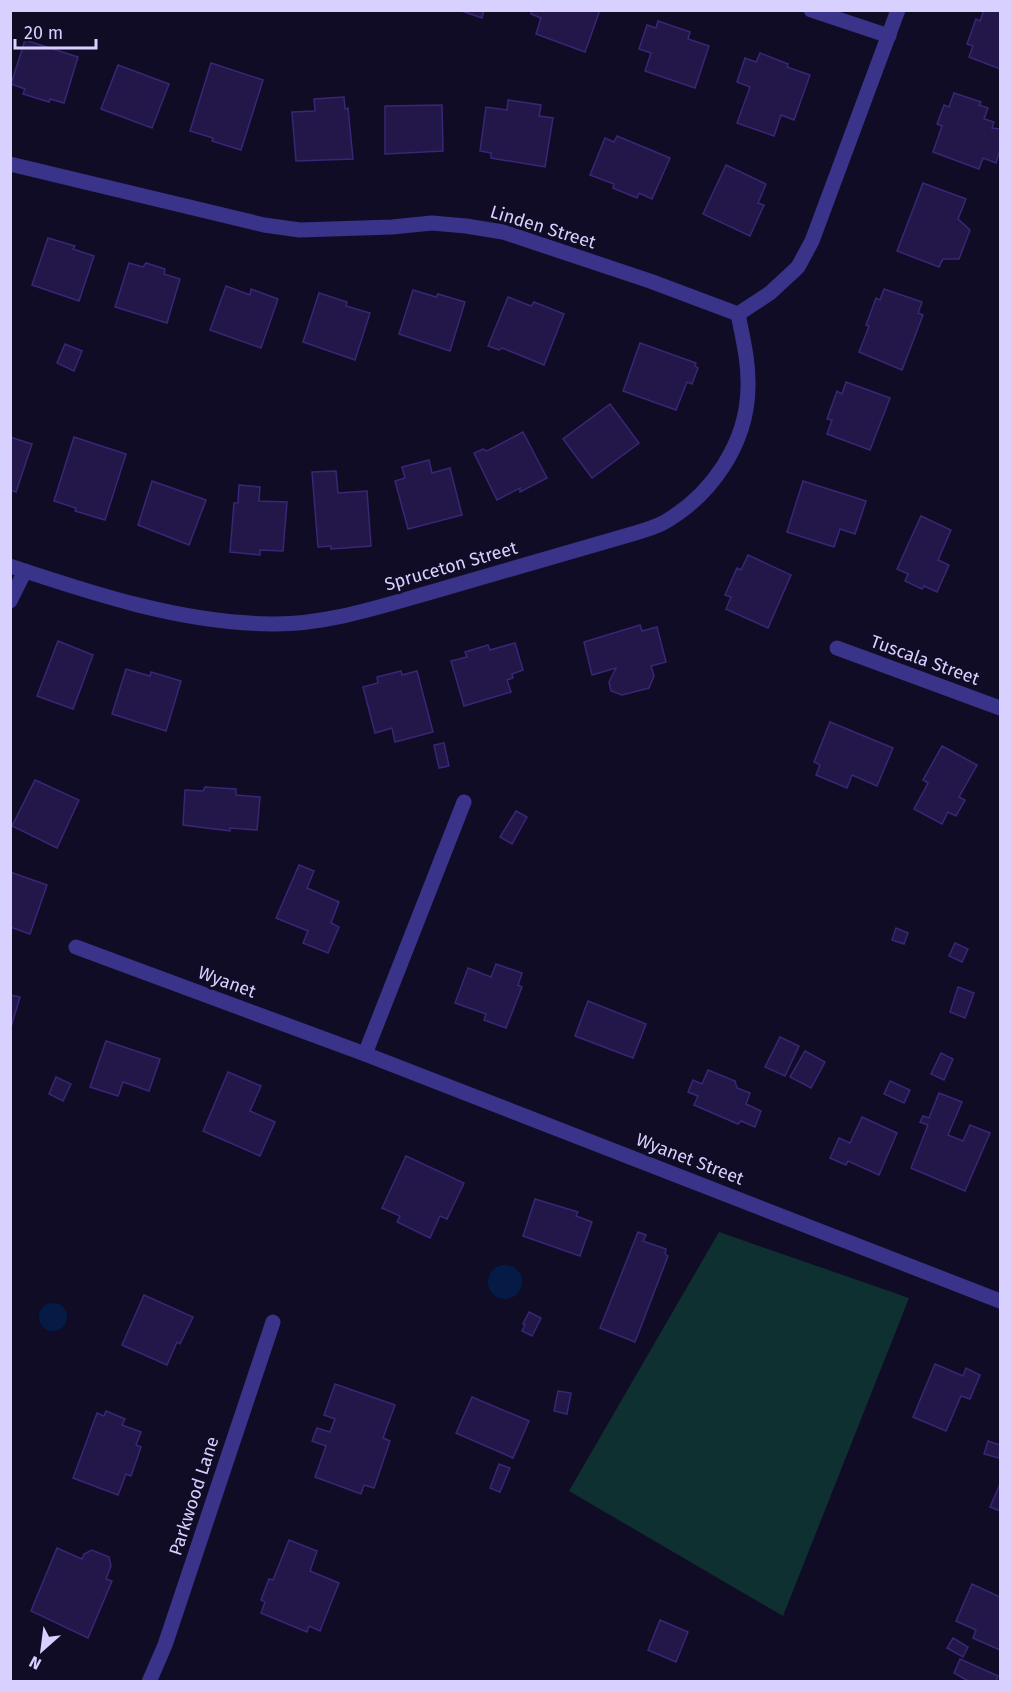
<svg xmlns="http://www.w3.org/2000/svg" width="1011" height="1692" viewBox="0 0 1011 1692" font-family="'Fira Sans',sans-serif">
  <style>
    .green { fill: #0f3030 }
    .water { fill: #051b46 }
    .building { fill: #221748; stroke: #392676; stroke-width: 1.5 }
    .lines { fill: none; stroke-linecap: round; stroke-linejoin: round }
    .street { stroke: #393389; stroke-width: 15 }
    .labels { text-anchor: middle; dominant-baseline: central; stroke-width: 6; stroke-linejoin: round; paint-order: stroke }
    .street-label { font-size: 18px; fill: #d8d1ff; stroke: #110c26 }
  </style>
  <rect width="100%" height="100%" fill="#110c26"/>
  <path class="green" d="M719 1232 909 1298 783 1616 569 1491Z"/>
  <g class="water">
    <circle cx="505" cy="1282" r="17"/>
    <circle cx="53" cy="1317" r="14"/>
  </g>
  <g class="building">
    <path d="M459 10H484L482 18Z"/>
    <path d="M532 10H600L585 52 536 34 541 18 531 14Z"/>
    <path d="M984 10H1000V69L969 57 973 46 967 44 976 19 980 21Z"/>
    <path d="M658 21 690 32 688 39 709 46 695 88 645 71 651 53 639 49 647 25 656 28Z"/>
    <path d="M25 40 78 57 64 103 50 99 49 102 23 94 25 89 11 84Z"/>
    <path d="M760 53 788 64 787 67 810 75 794 120 781 115 774 136 737 123 750 87 737 82 745 58 756 62Z"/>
    <path d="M211 63 263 80 241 150 212 141 213 138 190 131Z"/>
    <path d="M118 65 169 84 152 128 101 109Z"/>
    <path d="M954 93 981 102 979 105 988 108 984 119 994 122 992 128 1000 129V150L996 163 983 158 979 169 933 152 942 126 937 124 944 105 949 107Z"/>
    <path d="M344 97 345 109 348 108 353 159 296 161 292 112 315 111 314 99Z"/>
    <path d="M508 100 541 105 539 116 553 118 545 167 491 158V153L480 151 486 107 507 110Z"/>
    <path d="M442 105 443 151 385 154V106Z"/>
    <path d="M617 136 670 158 652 199 639 193 637 198 613 188 614 184 590 175 605 138 614 142Z"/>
    <path d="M726 165 766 184 758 203 764 205 750 236 703 214Z"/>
    <path d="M923 183 966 199 958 219 970 230 959 259H943L939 267 897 251Z"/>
    <path d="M48 238 75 246 73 249 94 256 79 301 32 285Z"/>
    <path d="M129 263 143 267 146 263 165 269 164 274 180 279 167 323 115 307Z"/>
    <path d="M226 286 250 295 251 289 278 299 261 348 210 330Z"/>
    <path d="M884 289 922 302 918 313 923 315 902 370 859 352 869 326 866 325 876 298 880 300Z"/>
    <path d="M413 290 436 297 438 294 465 302 450 351 399 334Z"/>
    <path d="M319 293 347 302 346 306 370 313 355 360 303 342Z"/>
    <path d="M508 297 531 306 534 302 564 314 544 365 502 348 499 350 488 346Z"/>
    <path d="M640 343 696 363 695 366 698 368 692 384 687 382 676 410 623 391Z"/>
    <path d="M65 344 82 351 74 371 57 363Z"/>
    <path d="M846 382 890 398 870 450 827 434 832 420 827 419 837 391 842 394Z"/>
    <path d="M610 404 639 443 592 478 563 439Z"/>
    <path d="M523 432 547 478 520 492V488L497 500 474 453 483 449 487 451Z"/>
    <path d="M10 437 32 444 16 492 10 490Z"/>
    <path d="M74 437 126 454 105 520 75 511 76 508 54 501Z"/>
    <path d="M429 460 432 473 450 468 462 515 408 529 395 481 405 478 402 467Z"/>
    <path d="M336 471 338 493 367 491 371 546 331 549V546L318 547 312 472Z"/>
    <path d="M152 481 206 500 189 545 138 525Z"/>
    <path d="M803 481 866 501 855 534 840 529 834 547 787 532Z"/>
    <path d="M239 485 260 487 259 501 287 502 283 551 260 550V555L230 552 234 503H238Z"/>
    <path d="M921 516 951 530 938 560 949 565 937 592 924 586 922 589 905 581 908 574 897 569Z"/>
    <path d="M748 555 791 575 768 628 726 609 731 597 725 595 737 568 741 570Z"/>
    <path d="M640 625 642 631 657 627 666 662 651 666 654 676 649 688 622 695 611 691 609 682 616 668 592 675 584 642Z"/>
    <path d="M58 641 93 655 73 709 37 696Z"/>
    <path d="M515 643 523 670 512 674 513 678 507 680 511 692 464 706 451 661 467 657 465 652 488 645 490 650Z"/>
    <path d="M126 669 150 676 151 672 181 681 166 731 112 714Z"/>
    <path d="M401 671 402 675 417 671 433 732 395 742 392 728 375 733 363 687 378 683 377 677Z"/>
    <path d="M830 722 893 748 877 786 852 775 847 788 816 775 820 765 814 762Z"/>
    <path d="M444 743 449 766 439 768 434 745Z"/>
    <path d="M942 746 977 765 959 797 965 800 956 816 948 812 942 824 914 809 928 783 923 780Z"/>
    <path d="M35 780 79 800 57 848 12 826Z"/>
    <path d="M205 787 236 789V795L260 797 257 830 230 828V831L183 825 185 790 203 791Z"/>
    <path d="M516 811 527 817 512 844 500 837Z"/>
    <path d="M299 865 314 871 307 888 339 902 331 923 339 927 328 953 303 943 308 931 276 918Z"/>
    <path d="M10 872 47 885 30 934 10 927Z"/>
    <path d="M896 928 908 933 904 944 892 940Z"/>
    <path d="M955 943 968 949 962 962 949 956Z"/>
    <path d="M496 964 522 973 518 985 522 987 506 1028 484 1020 486 1014 455 1003 468 968 491 977Z"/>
    <path d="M958 987 974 993 965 1018 950 1012Z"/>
    <path d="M10 995 20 997 11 1027H10Z"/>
    <path d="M588 1001 646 1024 633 1058 575 1036Z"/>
    <path d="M780 1037 799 1046 785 1076 765 1067Z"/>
    <path d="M106 1041 160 1059 149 1091 123 1082 118 1096 90 1087Z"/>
    <path d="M805 1051 825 1062 811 1088 790 1077Z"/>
    <path d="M941 1053 953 1059 944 1080 931 1074Z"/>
    <path d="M708 1070 735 1081 737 1088 750 1093 746 1104 761 1111 755 1127 741 1121 738 1124 694 1105 698 1096 688 1092 693 1080 702 1084Z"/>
    <path d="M228 1072 261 1086 250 1111 275 1122 260 1156 203 1131Z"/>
    <path d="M56 1077 71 1084 63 1101 49 1094Z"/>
    <path d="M890 1081 910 1090 904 1103 884 1094Z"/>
    <path d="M939 1093 962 1102 948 1135 963 1141 970 1125 990 1133 965 1191 911 1168 928 1125 920 1122 923 1116 929 1118Z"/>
    <path d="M862 1117 897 1133 879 1175 848 1161 846 1165 830 1158 839 1138 850 1143Z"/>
    <path d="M406 1156 464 1183 447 1219 440 1216 430 1238 397 1222 400 1216 382 1208Z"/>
    <path d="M535 1199 578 1212 576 1216 592 1222 580 1256 523 1236Z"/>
    <path d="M638 1232 646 1235 643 1241 666 1249 665 1254 668 1256 635 1342 600 1328Z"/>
    <path d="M144 1295 193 1317 180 1344 177 1342 167 1365 122 1345Z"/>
    <path d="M529 1312 541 1318 532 1336 522 1331 525 1325 523 1324Z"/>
    <path d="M935 1364 963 1376 966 1368 980 1375 970 1399 961 1396 946 1431 913 1417Z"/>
    <path d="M335 1384 395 1405 383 1438 390 1441 374 1488 364 1485 361 1494 315 1477 326 1446 312 1441 317 1428 330 1432 335 1419 324 1415Z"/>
    <path d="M558 1391 571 1393 567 1414 554 1411Z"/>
    <path d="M472 1397 529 1421 513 1458 456 1433Z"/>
    <path d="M106 1411 125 1419 122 1425 141 1432 136 1445 141 1447 131 1476 126 1474 118 1495 73 1478 97 1413 104 1416Z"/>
    <path d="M988 1441 1000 1445 999 1458 984 1454Z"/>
    <path d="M499 1464 510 1468 500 1492 490 1488Z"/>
    <path d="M1000 1484V1511L990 1507Z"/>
    <path d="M289 1540 317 1551 310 1571 339 1583 320 1631 309 1626 307 1632 261 1613 265 1602 261 1600 269 1579 273 1580Z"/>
    <path d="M57 1548 82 1559 84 1554 92 1550 109 1557 111 1566 106 1579 112 1581 88 1638 31 1611Z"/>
    <path d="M972 1584 1000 1597V1650L973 1638 976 1630 956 1621Z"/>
    <path d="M660 1620 688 1632 676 1662 648 1650Z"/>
    <path d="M953 1638 968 1647 963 1657 947 1648Z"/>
    <path d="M960 1659 998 1676 996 1682H970L954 1673Z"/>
  </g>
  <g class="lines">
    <g class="street">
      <path d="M811 10 889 36"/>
      <path d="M10 164 264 225 300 230 392 227 432 223 466 226 503 232 650 281 738 314 770 293 798 267 812 241 898 10"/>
      <path d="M10 566C94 594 182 623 271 624 327 625 382 606 435 591 501 572 567 553 632 534 642 531 653 528 663 523 711 496 747 444 748 388 749 363 743 339 738 314"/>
      <path d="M10 601 25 571"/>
      <path d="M837 648 1000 708"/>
      <path d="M76 947 365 1054 1000 1301"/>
      <path d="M365 1054 464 802"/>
      <path d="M149 1682 165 1645 273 1322"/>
    </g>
  </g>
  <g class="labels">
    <g class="street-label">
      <text transform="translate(543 227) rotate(17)">Linden Street</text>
      <text transform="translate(451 566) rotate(-16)">Spruceton Street</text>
      <text transform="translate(925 660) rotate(20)">Tuscala Street</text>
      <text transform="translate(227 982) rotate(20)">Wyanet</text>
      <text transform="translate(690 1159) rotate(21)">Wyanet Street</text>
      <text transform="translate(194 1496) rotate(-72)">Parkwood Lane</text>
    </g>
  </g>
  <rect width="1011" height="1692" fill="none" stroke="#d8d1ff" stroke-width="24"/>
  <g transform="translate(42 1650) rotate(208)" stroke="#110c26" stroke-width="4.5" paint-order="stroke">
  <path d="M0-4.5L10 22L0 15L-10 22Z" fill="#d8d1ff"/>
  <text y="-9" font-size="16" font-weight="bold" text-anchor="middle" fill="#d8d1ff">N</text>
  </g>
  <path d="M15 39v9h81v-9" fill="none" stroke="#d8d1ff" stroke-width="3"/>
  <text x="24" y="39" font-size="18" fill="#d8d1ff" stroke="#110c26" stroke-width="4.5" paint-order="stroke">20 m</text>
</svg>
